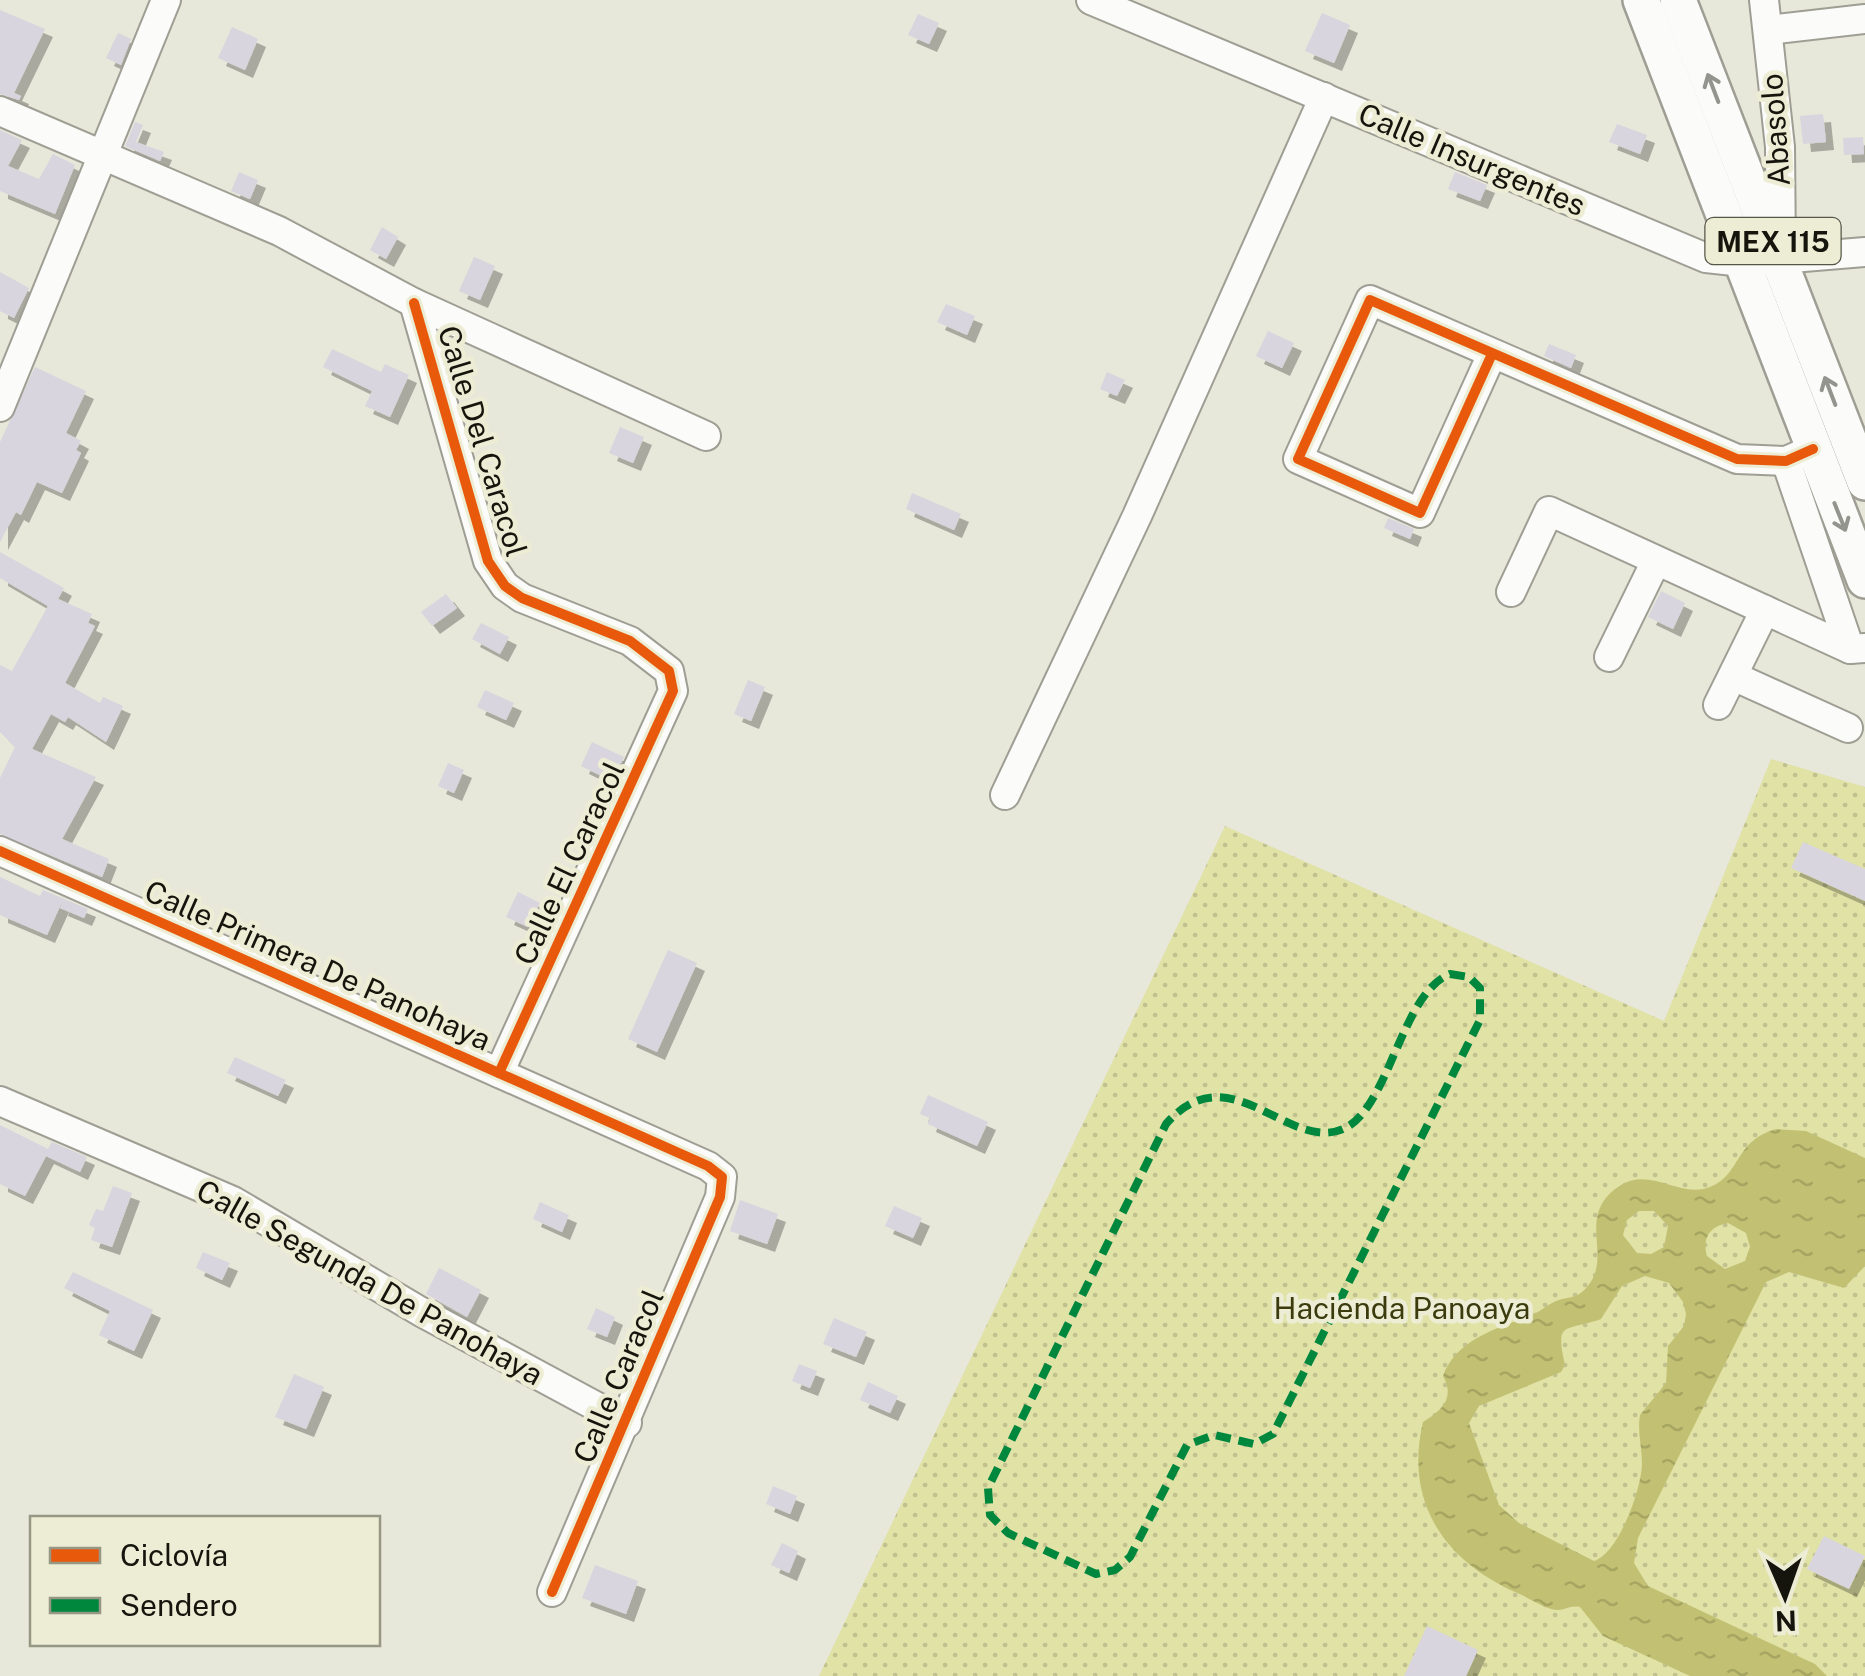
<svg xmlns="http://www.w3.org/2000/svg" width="1865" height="1676" viewBox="0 0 1865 1676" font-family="'Public Sans',sans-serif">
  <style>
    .park { fill: url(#park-dots) }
    .water { fill: url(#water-ripples); fill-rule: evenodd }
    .building { fill: #d9d5de; filter: url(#shadow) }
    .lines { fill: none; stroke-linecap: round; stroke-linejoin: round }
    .minor-casing { stroke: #9e9e94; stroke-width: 32 }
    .major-casing { stroke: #9e9e94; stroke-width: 40 }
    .minor { stroke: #fbfbf9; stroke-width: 28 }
    .major { stroke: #fbfbf9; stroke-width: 35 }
    .quiet { stroke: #00873e; stroke-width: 8; stroke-dasharray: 15 8; stroke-linecap: butt }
    .cycleway-casing { stroke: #ecedd4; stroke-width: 16 }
    .cycleway { stroke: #e8590c; stroke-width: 10 }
    .oneway { stroke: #94948f }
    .labels { text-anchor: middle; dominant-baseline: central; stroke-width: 9; stroke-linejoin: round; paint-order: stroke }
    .shield { fill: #ecedd4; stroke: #565649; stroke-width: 2.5 }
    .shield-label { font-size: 28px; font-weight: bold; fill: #15150d }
    .street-label { font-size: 30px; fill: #15150d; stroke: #ecedd4 }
    .park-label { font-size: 30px; fill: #3b3b0e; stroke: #ecedd4 }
  </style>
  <defs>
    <pattern id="park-dots" width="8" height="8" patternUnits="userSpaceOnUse" patternTransform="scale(2.5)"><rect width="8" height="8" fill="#e1e2a6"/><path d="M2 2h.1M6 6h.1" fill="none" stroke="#c0c18e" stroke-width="1.8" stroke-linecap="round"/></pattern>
    <pattern id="water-ripples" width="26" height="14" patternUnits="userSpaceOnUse" patternTransform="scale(2.5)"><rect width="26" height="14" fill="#c2c173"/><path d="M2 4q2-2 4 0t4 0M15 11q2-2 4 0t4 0" fill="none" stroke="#a6a562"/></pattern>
    <filter id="shadow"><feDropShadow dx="8" dy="8" stdDeviation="0" flood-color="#0004"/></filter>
  </defs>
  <rect width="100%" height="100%" fill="#e7e7da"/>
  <path class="park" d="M1771 759 1865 787V1676H819L1225 826 1664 1021Z"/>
  <path class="water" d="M1776 1129 1806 1131 1865 1158V1266L1844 1288 1789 1272 1766 1282 1638 1538 1634 1563 1648 1586 1815 1664 1827 1676H1690L1603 1636 1580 1607C1570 1605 1566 1610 1558 1610 1546 1610 1526 1596 1515 1592 1444 1560 1404 1502 1423 1422 1440 1411 1456 1399 1443 1376 1457 1337 1501 1328 1534 1314 1541 1311 1547 1305 1554 1302 1563 1297 1574 1299 1582 1292 1619 1260 1571 1216 1621 1185 1652 1167 1679 1199 1710 1187 1741 1175 1734 1141 1776 1129ZM1639 1211H1654L1668 1226 1664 1247 1651 1254 1637 1253 1623 1235 1627 1220ZM1728 1223 1746 1233 1750 1247 1745 1261 1725 1269 1707 1256C1702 1239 1709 1226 1728 1223ZM1645 1276 1669 1283 1683 1302 1686 1314 1684 1326 1668 1346 1666 1383 1640 1415C1637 1431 1642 1447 1642 1463 1642 1488 1619 1553 1594 1561L1519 1523 1499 1505 1469 1423 1479 1406 1561 1372 1565 1365C1555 1320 1564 1332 1601 1319L1622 1286Z"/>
  <g class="building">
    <path d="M0 10 45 29 14 93 21 96 19 100 0 94Z"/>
    <path d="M1322 13 1350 25 1334 63 1305 51Z"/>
    <path d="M918 14 939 23 929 44 908 35Z"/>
    <path d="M232 27 258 39 245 70 218 58Z"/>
    <path d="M118 33 131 39 121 65 106 58Z"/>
    <path d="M1823 114 1826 142 1803 144 1800 116Z"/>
    <path d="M135 122 143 125 136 142 164 152 160 161 125 146Z"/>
    <path d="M1617 124 1647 135 1640 154 1609 142Z"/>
    <path d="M0 130 22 140 8 166 39 179 53 154 75 165 55 214 0 191Z"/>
    <path d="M1863 137 1864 154 1844 155 1843 138Z"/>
    <path d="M239 172 258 180 250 199 231 191Z"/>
    <path d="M1455 172 1487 185 1480 201 1448 189Z"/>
    <path d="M382 227 398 237 386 259 370 250Z"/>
    <path d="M474 257 495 266 480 300 459 291Z"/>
    <path d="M0 272 29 288 14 318 0 311Z"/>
    <path d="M946 304 975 316 967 335 937 322Z"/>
    <path d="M1268 331 1294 343 1282 368 1256 356Z"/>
    <path d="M1549 344 1576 355 1571 368 1544 356Z"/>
    <path d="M332 349 381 372 385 364 409 375 390 417 365 406 372 391 323 367Z"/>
    <path d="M35 367 86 391 66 433 81 441 76 450 81 453 62 493 37 482 21 515 16 512 0 542V442Z"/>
    <path d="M1107 372 1125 380 1117 396 1100 389Z"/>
    <path d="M620 427 644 437 633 463 609 453Z"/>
    <path d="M912 493 961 514 954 530 906 509Z"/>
    <path d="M1388 518 1414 529 1410 539 1384 528Z"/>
    <path d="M0 552 64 588 58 599 92 614 88 623 95 626 65 683 100 703 103 697 123 706 106 742 68 717 65 722 51 714 32 749 96 777 62 839 109 859 102 877 0 834V778L15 747 0 732V665L12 671 48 606 0 578Z"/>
    <path d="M1661 591 1685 603 1673 629 1648 617Z"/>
    <path d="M446 594 457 608 432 626 421 612Z"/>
    <path d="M481 623 509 637 500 654 472 639Z"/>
    <path d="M748 680 765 687 751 721 734 714Z"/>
    <path d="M485 690 514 703 506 720 477 707Z"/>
    <path d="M592 742 624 757 612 781 581 766Z"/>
    <path d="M448 763 464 770 454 793 438 786Z"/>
    <path d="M1803 842 1865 869V901L1791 868Z"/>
    <path d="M0 877 40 896 43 890 88 909 84 918 60 908 62 902 47 935 0 915Z"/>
    <path d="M518 892 540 903 528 927 506 917Z"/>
    <path d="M668 950 697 963 657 1052 628 1039Z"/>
    <path d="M235 1057 286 1080 278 1096 227 1073Z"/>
    <path d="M928 1095 988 1122 977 1146 928 1124 930 1118 920 1114Z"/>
    <path d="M0 1125 48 1149 52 1142 87 1157 80 1172 46 1156 25 1196 0 1184Z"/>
    <path d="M113 1186 132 1193 112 1247 91 1240 95 1228 89 1225 96 1209 103 1211Z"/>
    <path d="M740 1200 778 1214 767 1244 730 1231Z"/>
    <path d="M540 1202 569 1215 562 1232 533 1219Z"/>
    <path d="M894 1206 922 1218 913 1238 885 1226Z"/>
    <path d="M203 1252 230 1263 222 1280 196 1268Z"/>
    <path d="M439 1268 481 1290 467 1317 426 1294Z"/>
    <path d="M73 1272 153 1310 134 1351 99 1335 110 1311 64 1288Z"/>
    <path d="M596 1308 615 1317 607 1337 587 1329Z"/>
    <path d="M834 1318 867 1332 856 1357 823 1344Z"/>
    <path d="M799 1364 817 1371 810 1388 792 1381Z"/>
    <path d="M294 1374 324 1387 306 1429 275 1417Z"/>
    <path d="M868 1382 898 1396 890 1413 860 1400Z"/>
    <path d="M773 1486 797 1496 790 1514 766 1504Z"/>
    <path d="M1824 1536 1865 1556 1849 1589 1807 1569Z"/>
    <path d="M782 1543 798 1551 789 1573 771 1565Z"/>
    <path d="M595 1565 638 1581 626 1614 582 1598Z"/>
    <path d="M1427 1626 1478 1650 1466 1676H1404Z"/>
  </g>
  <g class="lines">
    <g class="minor-casing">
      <g id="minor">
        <path d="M1091 0 1706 258 1743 262 1865 252"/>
        <path d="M1764 0 1780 147 1781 253"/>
        <path d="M1768 30 1865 19"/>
        <path d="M0 111 279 231 414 303 706 436"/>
        <path d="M414 303 488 561 505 586 522 598 630 641 669 671 673 691 499 1073"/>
        <path d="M1492 354 1420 513 1298 459 1370 300 1737 459 1786 461 1813 449"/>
        <path d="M0 407 166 0"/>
        <path d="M1786 461 1850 649"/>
        <path d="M1511 592 1549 511 1850 649 1865 648"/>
        <path d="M1609 657 1656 561"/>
        <path d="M1733 676 1848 728"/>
        <path d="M1718 705 1765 610"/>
        <path d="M1005 795 1137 516 1324 97"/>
        <path d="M0 851 708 1166 722 1177 720 1197 552 1592"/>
        <path d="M0 1101 233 1201 423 1313 627 1423"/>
      </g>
    </g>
    <g class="major-casing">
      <g id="major">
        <path d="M1641 0 1865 580"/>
        <path d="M1678 0 1865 482"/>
      </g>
    </g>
    <use href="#minor" class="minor"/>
    <use href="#major" class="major"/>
    <path class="quiet" d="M1450 974 1469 977 1480 988V1020L1273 1434 1254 1444 1214 1435 1187 1445 1130 1557 1115 1570 1096 1574 1008 1533 990 1515 988 1488 1166 1124C1230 1051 1288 1153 1343 1129 1389 1110 1401 993 1450 974Z"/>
    <g class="cycleway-casing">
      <g id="cycleway">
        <path d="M414 303 488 561 505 586 522 598 630 641 669 671 673 691 499 1073"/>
        <path d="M1492 354 1420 513 1298 459 1370 300 1737 459 1786 461 1813 449"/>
        <path d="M0 851 708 1166 722 1177 720 1197 552 1592"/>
      </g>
    </g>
    <use href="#cycleway" class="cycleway"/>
  </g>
  <defs><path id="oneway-shaft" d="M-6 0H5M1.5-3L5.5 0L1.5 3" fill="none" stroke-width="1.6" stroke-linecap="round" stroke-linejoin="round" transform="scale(2.5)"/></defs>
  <g class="oneway">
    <use href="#oneway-shaft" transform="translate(1713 88) rotate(-111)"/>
    <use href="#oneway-shaft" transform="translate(1830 391) rotate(-111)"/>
    <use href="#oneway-shaft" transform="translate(1840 517) rotate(68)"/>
  </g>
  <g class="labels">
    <rect class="shield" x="1705.5" y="218" width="135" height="46" rx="8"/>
    <g class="shield-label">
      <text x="1773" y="241">MEX 115</text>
    </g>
    <g class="street-label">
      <text transform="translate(1775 130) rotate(-94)">Abasolo</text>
      <text transform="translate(1472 159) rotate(23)">Calle Insurgentes</text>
      <text transform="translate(483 441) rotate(73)">Calle Del Caracol</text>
      <text transform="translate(569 863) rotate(-65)">Calle El Caracol</text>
      <text transform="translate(318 965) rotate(24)">Calle Primera De Panohaya</text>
      <text transform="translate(370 1282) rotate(29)">Calle Segunda De Panohaya</text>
      <text transform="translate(618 1376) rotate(-67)">Calle Caracol</text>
    </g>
    <g class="park-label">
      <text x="1402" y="1308">Hacienda Panoaya</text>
    </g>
  </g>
  <rect x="30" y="1516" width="350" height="130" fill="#ecedd4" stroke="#969784" stroke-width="2.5"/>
  <rect x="50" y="1548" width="50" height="15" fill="#e8590c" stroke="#969784" stroke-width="2.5"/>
  <text x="120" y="1566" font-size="30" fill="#15150d">Ciclovía</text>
  <rect x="50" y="1598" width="50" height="15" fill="#00873e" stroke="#969784" stroke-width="2.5"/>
  <text x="120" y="1616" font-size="30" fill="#15150d">Sendero</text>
  <g transform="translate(1785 1596) rotate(178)" stroke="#ecedd4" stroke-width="8" paint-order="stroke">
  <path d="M0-8L18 38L0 25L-18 38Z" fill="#15150d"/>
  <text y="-15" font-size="28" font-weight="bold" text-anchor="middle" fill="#15150d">N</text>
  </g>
</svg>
